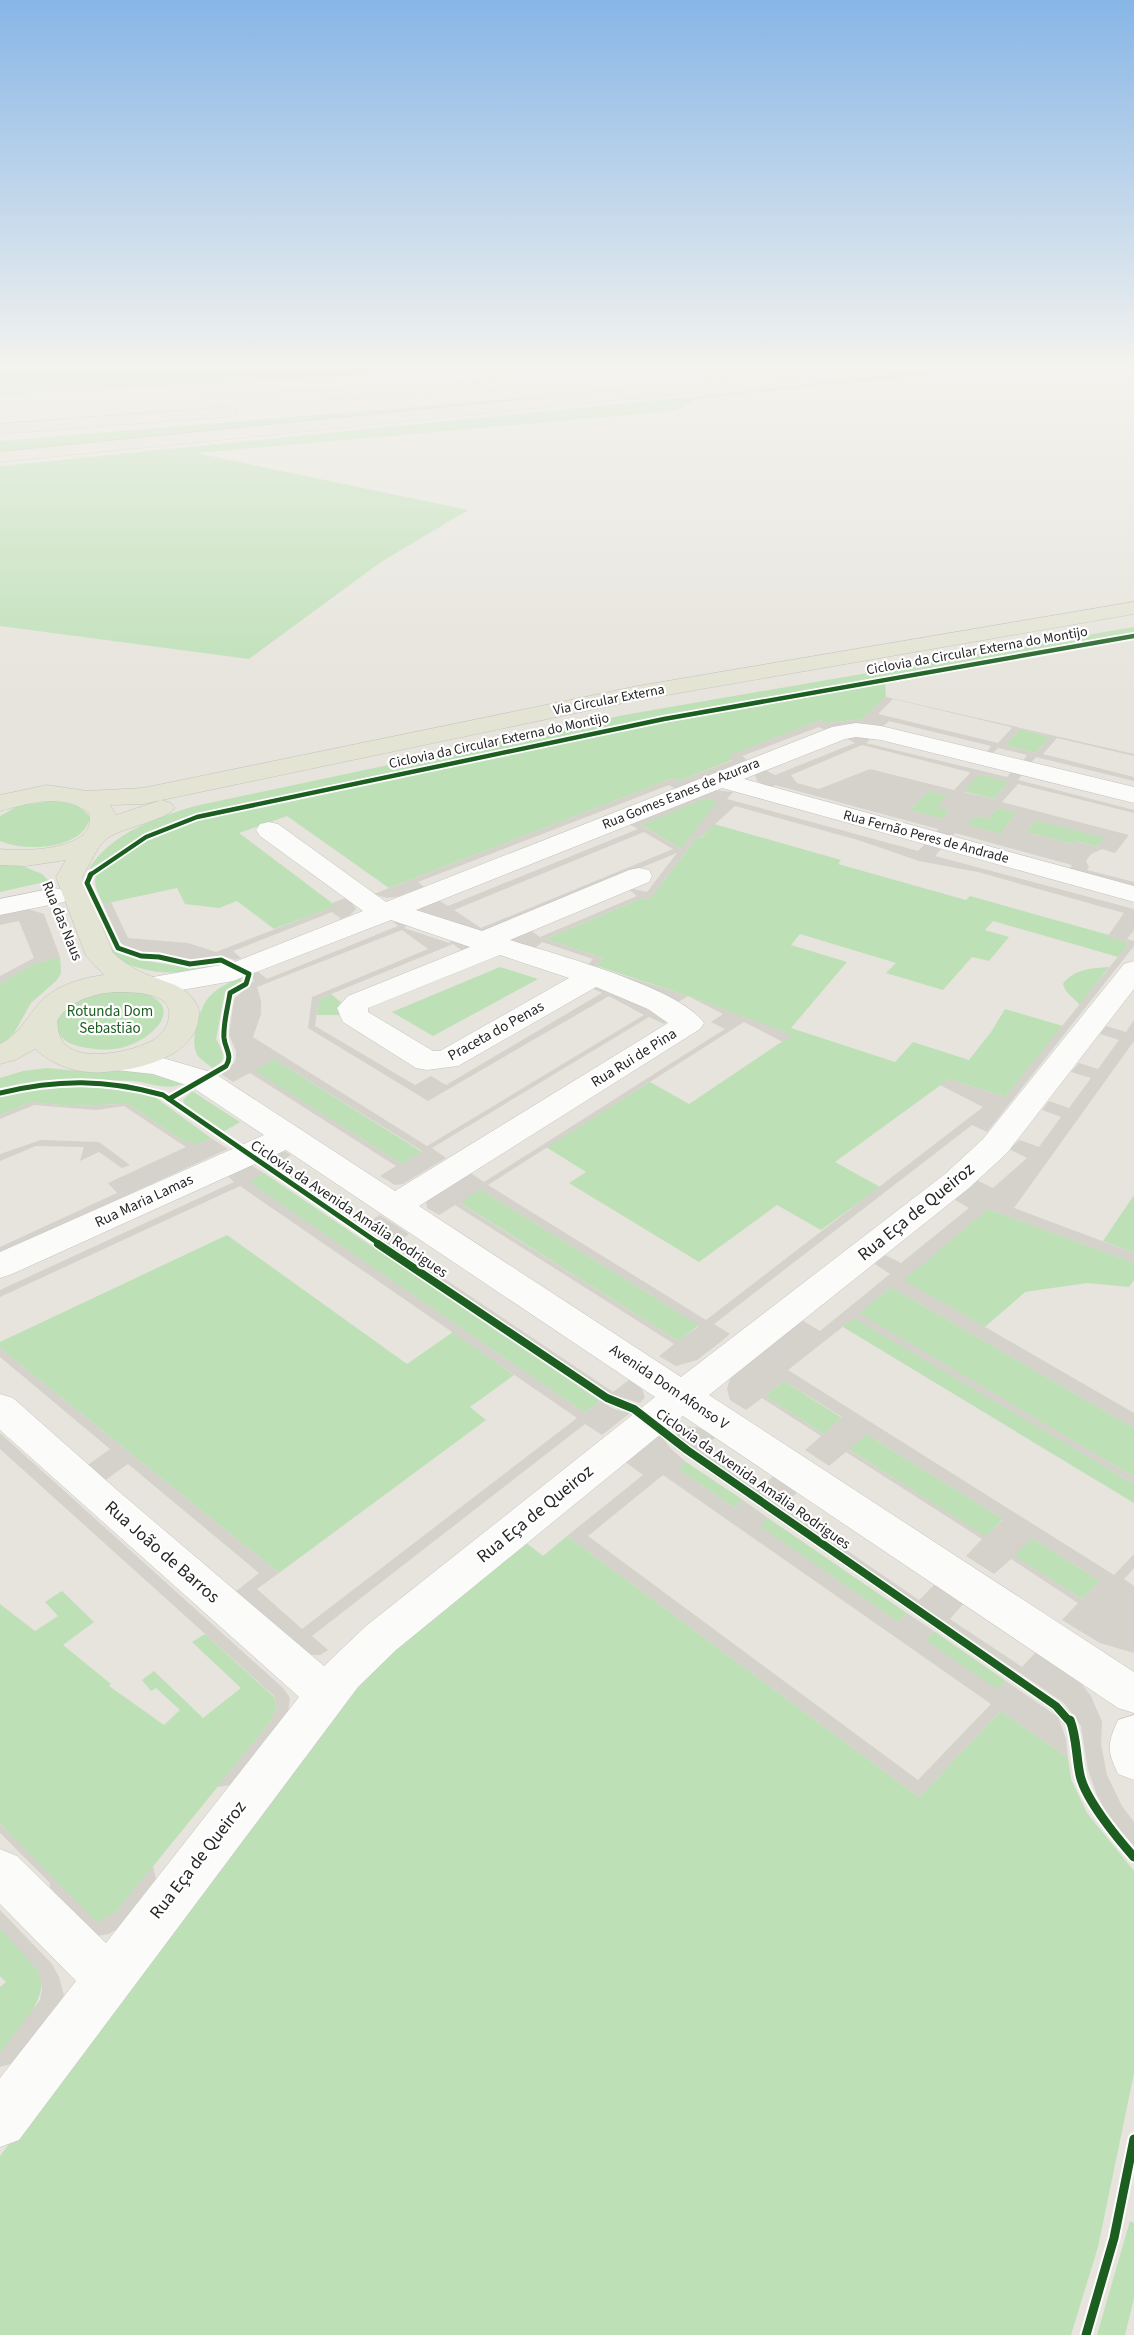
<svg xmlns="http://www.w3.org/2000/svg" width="1134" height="2335" viewBox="0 0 1134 2335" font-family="'Source Sans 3',sans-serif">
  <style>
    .green { fill: #bee0b7 }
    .plaza { fill: #d4d2cb; fill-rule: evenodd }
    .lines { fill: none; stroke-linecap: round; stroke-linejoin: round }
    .minor-casing { stroke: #c4c2c2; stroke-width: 1 }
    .primary-casing { stroke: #c3c2bf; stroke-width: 1 }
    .motorway-casing { stroke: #c3c2bf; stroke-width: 1 }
    .minor { fill: #fbfbfa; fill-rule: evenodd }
    .primary { fill: #e3e4d3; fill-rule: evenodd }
    .motorway { fill: #e6e1d3; fill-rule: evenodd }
    .cycleway-far3-casing { stroke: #fff; stroke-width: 8 }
    .cycleway-far2-casing { stroke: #fff; stroke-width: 9 }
    .cycleway-far1-casing { stroke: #fff; stroke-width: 11 }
    .cycleway-casing { stroke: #fff; stroke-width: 13 }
    .cycleway-far3 { stroke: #1b5e20; stroke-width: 4.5 }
    .cycleway-far2 { stroke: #1b5e20; stroke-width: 5 }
    .cycleway-far1 { stroke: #1b5e20; stroke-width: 8 }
    .cycleway { stroke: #1b5e20; stroke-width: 9 }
    .labels { text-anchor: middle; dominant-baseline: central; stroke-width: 4.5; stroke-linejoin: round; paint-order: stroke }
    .far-street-label { font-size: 14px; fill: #272727; stroke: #fff }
    .street-label { font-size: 15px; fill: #272727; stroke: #fff }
    .park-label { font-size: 15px; fill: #1d5e22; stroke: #fff }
    .near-street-label { font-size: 18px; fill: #272727; stroke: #fff }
  </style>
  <rect width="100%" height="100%" fill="#e6e4dc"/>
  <g class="green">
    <path d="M0 364H574L0 395Z"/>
    <path d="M987 364H999L917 376 697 399 673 411 196 453 468 510 381 562 249 659 0 626V466L709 395Z"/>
    <path d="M575 394V395L0 454V441Z"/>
    <path d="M1134 627V633L685 712 199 814 178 820 142 835 124 849 88 870C111 833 155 818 195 806L624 715Z"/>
    <path d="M885 681 886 697 862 719 827 723 821 720 729 756 734 759 679 781 673 778 389 888 287 816 239 833 336 906 274 929 237 901 219 908 185 904 177 888 103 904C99 893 90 881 99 872L147 839 193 820 670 719Z"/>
    <path d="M1020 729 1050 737 1036 753 1005 745Z"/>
    <path d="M979 774 1009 782 994 799 963 791Z"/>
    <path d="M928 791 947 796 938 806 950 810 942 819 910 810Z"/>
    <path d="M706 798 718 802 681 849 640 824Z"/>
    <path d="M50 801C66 802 81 803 90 818 82 850 25 852 0 841V816L18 806Z"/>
    <path d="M998 808 1017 813 1000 834 967 825 975 816 988 819Z"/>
    <path d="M1036 820 1105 837 1098 847 1076 841 1073 844 1026 832Z"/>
    <path d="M714 824 841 860 838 864 966 900 970 896 1109 935 1108 937 1129 943 1118 957 993 921 985 930 1009 937 989 961 972 957 943 990 886 973 896 963 800 934 791 945 847 962 791 1028 895 1062 913 1042 969 1060 991 1032 1005 1009 1063 1026 1005 1097 949 1079 835 1162 880 1187 821 1230 777 1205 699 1262 569 1183 586 1172 546 1147 650 1082 689 1104 792 1035 688 996 597 966 603 958 545 939 642 898 650 899 697 837 701 838Z"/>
    <path d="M0 857 42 874 49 881 0 892Z"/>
    <path d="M109 946C120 959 179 967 196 967 206 967 216 962 224 965 178 974 155 979 110 956Z"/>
    <path d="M60 957 61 973 57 980 31 1003 14 1033 0 1045V983L34 964Z"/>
    <path d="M500 967 538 979 433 1036 392 1012Z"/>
    <path d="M1109 967 1080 1005 1066 991 1063 984C1073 969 1093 968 1109 967Z"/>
    <path d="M240 978 242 981 225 992 216 1039C223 1052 229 1060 212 1068 208 1064 201 1060 198 1056 188 1042 200 1005 211 995 219 987 230 982 240 978Z"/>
    <path d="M103 991C115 991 129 989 141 992 187 1006 153 1039 124 1047 109 1051 93 1050 78 1046 64 1043 56 1034 56 1021L72 1002Z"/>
    <path d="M331 994 342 1003 339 1004V1015H317L319 999Z"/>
    <path d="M274 1059 422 1152 402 1164 254 1071Z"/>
    <path d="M47 1068 98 1073 115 1070 150 1071 183 1084C165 1091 152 1083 134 1081 88 1079 44 1076 0 1089V1078L23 1071Z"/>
    <path d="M45 1086 111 1087 152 1095 211 1138 197 1145 186 1143 128 1104 70 1106 32 1102 0 1115V1095Z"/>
    <path d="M192 1091 240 1122 223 1132 185 1105 183 1100Z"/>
    <path d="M264 1173 600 1401 585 1413 248 1182Z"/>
    <path d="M480 1189 699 1325 678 1341 459 1202Z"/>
    <path d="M1134 1195V1253L1103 1241Z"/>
    <path d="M988 1209 1134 1263V1280L1129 1287 1087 1283 1025 1292 985 1327 903 1280Z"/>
    <path d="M227 1235 407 1364 453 1332 514 1375 470 1407 486 1420 279 1573 0 1348V1342Z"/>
    <path d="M891 1287 1134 1428V1477L858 1313Z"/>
    <path d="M854 1317 1134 1484V1503L843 1327Z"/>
    <path d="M784 1381 842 1418 823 1434 765 1396Z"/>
    <path d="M866 1434 1003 1519 985 1537 848 1449Z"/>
    <path d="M686 1462 743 1500 735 1508 678 1469Z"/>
    <path d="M768 1518 907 1613 898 1622 759 1526Z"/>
    <path d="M567 1536 919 1797 1001 1711 1068 1758 1071 1779 1087 1813 1134 1871V2073L1098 2247 1071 2335H0V2156L348 1686 524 1541 543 1556Z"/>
    <path d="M1032 1538 1100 1581 1082 1599 1014 1556Z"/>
    <path d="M62 1591 94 1622 63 1645 111 1684 109 1686 164 1725 180 1710 156 1688 151 1691 142 1680 154 1671 203 1718 241 1688 192 1642 205 1634 274 1697 277 1706 271 1721 116 1912 97 1923 0 1824V1604L35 1631 58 1616 45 1602Z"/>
    <path d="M934 1631 1006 1681 997 1690 925 1640Z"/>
    <path d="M0 1928C9 1938 36 1964 40 1974 49 2000 15 2033 0 2053V1987L6 1982 0 1976Z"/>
    <path d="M1130 2221 1134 2223V2298L1125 2335H1097Z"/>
  </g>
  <g class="plaza">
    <path d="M886 697 1134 754V756L1057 738 1043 754 1134 777V781L1036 757 1031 763 1023 761 1027 755 998 748 993 753 987 752 991 746 889 721 883 726 858 723 843 724 825 730 819 727 742 756 747 760 676 789 669 785 418 882 424 887 396 897 387 898 374 894 673 778 679 781 733 760 728 756 821 720 828 723 862 719ZM893 699 1011 727 1012 728 998 743 878 714ZM1020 729 1050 737 1036 753 1005 745Z"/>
    <path d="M844 737H872L866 743 1007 777 1012 771 1023 773 1018 780 1134 810V813L1018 784 1002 802 1129 835 1115 853 1102 849 1091 854 1086 861 1089 867 1087 870 1134 882V886L1070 869 1072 865 955 833 952 837 936 833 938 829 775 785 771 788 757 781 755 774 763 769 775 775 855 743ZM862 745 969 772 970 773 954 790 870 769 819 789 797 783 791 775ZM979 774 1008 782V783L994 799 964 792ZM928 791 947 796 937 807 950 810 942 819 910 810ZM998 808 1017 813 1000 834 968 825 975 816 988 819ZM1036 820 1104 838 1098 847 1075 841 1073 844 1026 832Z"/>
    <path d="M714 790 733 792 727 799 918 851 925 844 941 849 935 856 1134 909V930L1127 939 1134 941V946L987 1132 972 1125 714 1324 730 1334 723 1340 697 1360 676 1366 659 1356 674 1344 455 1205 439 1215 427 1208 426 1201 469 1172 484 1182 725 1029 711 1022 723 1014 688 996 675 1004 586 967 593 959 542 942 533 950 511 941V939L530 930 540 937 637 896 628 889 629 888 647 892 677 853 486 931 479 932 417 910 418 907 437 899 448 906 638 829 627 823ZM706 798 717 802 681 849 641 825ZM735 806 858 840 919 861 978 872 1124 913 1107 937 1129 943 1005 1097 949 1079 940 1085 983 1107 706 1320 488 1185 744 1022 783 1042 793 1035 688 996 597 967 603 958 545 939 642 898 650 899 697 837 700 838ZM644 832 673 849 481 928 454 910ZM480 1189 665 1304 699 1326 678 1341 460 1203Z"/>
    <path d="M348 897 356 909 350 915 341 919 332 912 233 951 241 958 235 960 223 956 191 962 165 954 135 951 125 946 120 942 103 904 111 902 128 938 188 943 216 952 335 906 332 903Z"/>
    <path d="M28 909 44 914 60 957 34 964 0 983V976L34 958 19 921 0 925V915Z"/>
    <path d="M389 918 409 923 404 928 449 943 454 939 471 945 472 948 464 952 453 944 319 999 315 1026 415 1085 431 1076 446 1085 602 993 588 986 606 988 666 1019 667 1022 664 1024 649 1017 432 1148 446 1158 403 1184 395 1185 380 1176 396 1166 250 1073 233 1082 221 1074 234 1063 236 1058V1051L229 1035 234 999 254 981 251 973 257 971 267 979 398 926ZM402 930 428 949 312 997 308 1028 428 1101 609 996 644 1015 427 1146 253 1037 261 1014V1001L257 987ZM274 1059 422 1151V1152L402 1164 255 1071Z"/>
    <path d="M1134 1020V1041L1014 1208 1134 1253V1263L988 1209 904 1280 1134 1413V1428L891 1287 859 1313 1134 1477V1484L854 1318 788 1370 1114 1575 1134 1554V1568L1124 1579 1134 1586V1653L1100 1643 1062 1620 1078 1603 1011 1559 994 1574 966 1556 982 1539 846 1452 829 1466 805 1450 821 1436 762 1398 746 1410 730 1400 727 1389 731 1375 800 1319 820 1331 890 1274 872 1262 883 1254 901 1263 969 1208 952 1198 974 1179 993 1188 1027 1158 1009 1149 1020 1140 1039 1147 1061 1117 1042 1110 1049 1101 1069 1108 1091 1078 1071 1072 1079 1063 1098 1069 1119 1040 1100 1034 1106 1026 1126 1032ZM784 1381 842 1417V1418L823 1434 765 1396ZM866 1434 1003 1519V1520L985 1536 849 1450ZM1032 1538 1100 1581 1082 1599 1015 1556Z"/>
    <path d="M32 1102 70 1106 128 1104 186 1143 190 1141 197 1145 211 1138 228 1149 0 1253V1247L117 1193 108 1183 186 1147 124 1106 96 1110 34 1105 0 1119V1115Z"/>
    <path d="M41 1140 99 1142 130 1165 122 1168 99 1152 80 1161 84 1147 36 1146 0 1161V1154Z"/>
    <path d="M281 1149 291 1155 275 1165 363 1225 380 1215 409 1234 394 1245 613 1392 629 1380 642 1389 645 1397 640 1403 611 1394 257 1156Z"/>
    <path d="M246 1162 264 1173 249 1182 585 1413 600 1401 614 1409 630 1413 602 1435 585 1424 312 1636 328 1650 320 1655H309L235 1592 259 1573 128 1464 104 1481 88 1465 110 1449 0 1357V1348L279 1573 257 1589 302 1629 577 1418 240 1186 0 1297V1290L234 1182 224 1172Z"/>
    <path d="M682 1426 704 1428 717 1436 700 1450 758 1489 775 1475 799 1491 782 1506 919 1600 936 1583 965 1602 950 1619 1022 1667 1038 1650 1076 1677 1091 1696 1102 1722 1101 1744 1107 1775 1122 1806 1134 1822V1846L1108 1816 1097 1795 1088 1770 1081 1726 1064 1703 682 1442 672 1428Z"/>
    <path d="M0 1433 283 1688 290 1698 288 1713 237 1784 217 1787 271 1721 277 1706 274 1696 0 1449Z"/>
    <path d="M659 1433 671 1449 686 1462 678 1469 735 1508 743 1500 768 1518 760 1526 898 1622 907 1613 934 1631 925 1640 997 1689 1006 1681 1058 1717 1066 1739 1068 1758 1001 1711 919 1797 567 1536 643 1475 624 1461ZM663 1475 991 1704 918 1780 588 1536Z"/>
    <path d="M0 1824 97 1922 116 1912 153 1866 158 1887 127 1923 109 1934 97 1936 50 1905V1883L0 1833Z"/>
    <path d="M0 1910 52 1964 59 1977 64 1995 55 2019 24 2060 0 2067V2053L40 2000 42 1989 39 1972 0 1928Z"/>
  </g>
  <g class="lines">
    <g class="minor-casing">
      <g id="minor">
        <path d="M856 723 881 726 1134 787V803L881 740 856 737 845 739 744 779 1134 886V902L722 788 416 910 482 931 629 870 639 868 649 870 652 876 649 882 510 940C554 954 679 987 704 1023L700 1029 419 1206 681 1377 945 1174 983 1139 1124 964 1134 961V989L1007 1153 969 1188 709 1395 1134 1672V1713L1118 1708 683 1416 396 1650 358 1687 19 2140 0 2147V2078L76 1981 0 1904V1849L17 1856 106 1943 299 1697 0 1430V1394L13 1398 117 1490 324 1666 366 1626 655 1397 286 1150 12 1274 0 1278V1252L264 1135 192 1087 153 1074 107 1069 103 1062 107 1055 118 1053 156 1056 214 1073 395 1191 668 1023 648 1009 596 987 458 1066 427 1070 416 1068 343 1022 337 1008 348 996 470 947 391 920 233 981 153 995 143 992 138 986 143 980 153 977 232 963 363 911 260 836 256 830 260 824 269 822 278 824 386 902 832 727ZM500 955 569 978 440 1051H433L368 1012V1008Z"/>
        <path d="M54 888 64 890 68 896 64 902 0 915V899Z"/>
        <path d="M1134 1715V1780L1118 1774C1107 1751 1107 1744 1118 1720Z"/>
      </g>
    </g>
    <g class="primary-casing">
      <path id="primary" d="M1134 602V614L638 700 143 804 110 805 116 815 162 800 171 803 175 808C167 819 124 828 109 837 97 845 90 865 82 877L113 953C125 964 141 973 156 978 174 985 187 987 197 1005 200 1011 199 1015 198 1022 190 1062 122 1074 89 1072 68 1071 50 1062 35 1049L15 1060 0 1064V1044C18 1035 24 1022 36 1007 51 987 80 978 104 975L86 956 56 877 66 860 26 866 0 865V849C22 852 99 851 89 813 62 792 30 803 0 811V795L47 785 87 791 143 788 638 686ZM114 992C129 992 174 991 169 1017 167 1027 163 1033 155 1039 135 1052 74 1065 61 1039 58 1034 58 1026 57 1021 68 1001 93 994 114 992Z"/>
    </g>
    <g class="motorway-casing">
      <g id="motorway">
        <path d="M874 364H933L925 369 0 462V452Z"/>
        <path d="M511 381 519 386 517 390 203 406 197 405 195 401 197 397 203 396Z"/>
        <path d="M229 407 235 408 238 412 235 416 0 434V424Z"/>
      </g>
    </g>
    <use href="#minor" class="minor"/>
    <use href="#primary" class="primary"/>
    <use href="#motorway" class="motorway"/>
    <g class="cycleway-far3-casing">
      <path id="cycleway-far3" d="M90 875 146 837 197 817 664 719 1134 636"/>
    </g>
    <g class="cycleway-far2-casing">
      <g id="cycleway-far2">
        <path d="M91 874 87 883 118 948 141 956 159 957 190 964 221 960 249 974 246 984 230 993C228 1007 223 1023 224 1038 225 1049 233 1055 226 1066L169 1099"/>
        <path d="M0 1093C58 1079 106 1079 163 1095L381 1245"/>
      </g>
    </g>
    <g class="cycleway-far1-casing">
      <path id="cycleway-far1" d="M378 1244 607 1398 634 1409 687 1450 1056 1706 1070 1722"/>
    </g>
    <g class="cycleway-casing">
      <g id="cycleway">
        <path d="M1070 1720C1077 1738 1076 1757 1080 1775 1085 1799 1118 1839 1134 1857"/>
        <path d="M1086 2335 1114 2238 1134 2139"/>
      </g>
    </g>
    <use href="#cycleway-far3" class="cycleway-far3"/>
    <use href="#cycleway-far2" class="cycleway-far2"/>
    <use href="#cycleway-far1" class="cycleway-far1"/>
    <use href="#cycleway" class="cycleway"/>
  </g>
  <linearGradient id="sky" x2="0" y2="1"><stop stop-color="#87b6e6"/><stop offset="0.53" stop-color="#f4f3ef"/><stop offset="1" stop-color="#f4f3ef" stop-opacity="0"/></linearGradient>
  <rect width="1134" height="691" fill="url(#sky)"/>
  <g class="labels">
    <g class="far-street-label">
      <text transform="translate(977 651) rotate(-10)">Ciclovia da Circular Externa do Montijo</text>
      <text transform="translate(609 700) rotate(-11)">Via Circular Externa</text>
      <text transform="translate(499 741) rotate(-12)">Ciclovia da Circular Externa do Montijo</text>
      <text transform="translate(681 794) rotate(-22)">Rua Gomes Eanes de Azurara</text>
      <text transform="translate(926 837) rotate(15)">Rua Fernão Peres de Andrade</text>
    </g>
    <g class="street-label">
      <text transform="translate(62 921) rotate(68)">Rua das Naus</text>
      <text transform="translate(496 1031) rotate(-29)">Praceta do Penas</text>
      <text transform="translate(634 1058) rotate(-32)">Rua Rui de Pina</text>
      <text transform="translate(144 1201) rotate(-25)">Rua Maria Lamas</text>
      <text transform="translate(349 1209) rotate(34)">Ciclovia da Avenida Amália Rodrigues</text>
      <text transform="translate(669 1387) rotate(34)">Avenida Dom Afonso V</text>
      <text transform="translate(753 1479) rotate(35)">Ciclovia da Avenida Amália Rodrigues</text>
    </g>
    <g class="park-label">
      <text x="110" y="1011">Rotunda Dom<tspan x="110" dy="17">Sebastião</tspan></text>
    </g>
    <g class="near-street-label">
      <text transform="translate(916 1212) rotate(-39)">Rua Eça de Queiroz</text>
      <text transform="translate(535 1514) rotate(-39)">Rua Eça de Queiroz</text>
      <text transform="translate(162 1552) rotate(41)">Rua João de Barros</text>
      <text transform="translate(198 1860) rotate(-52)">Rua Eça de Queiroz</text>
    </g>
  </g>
</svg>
